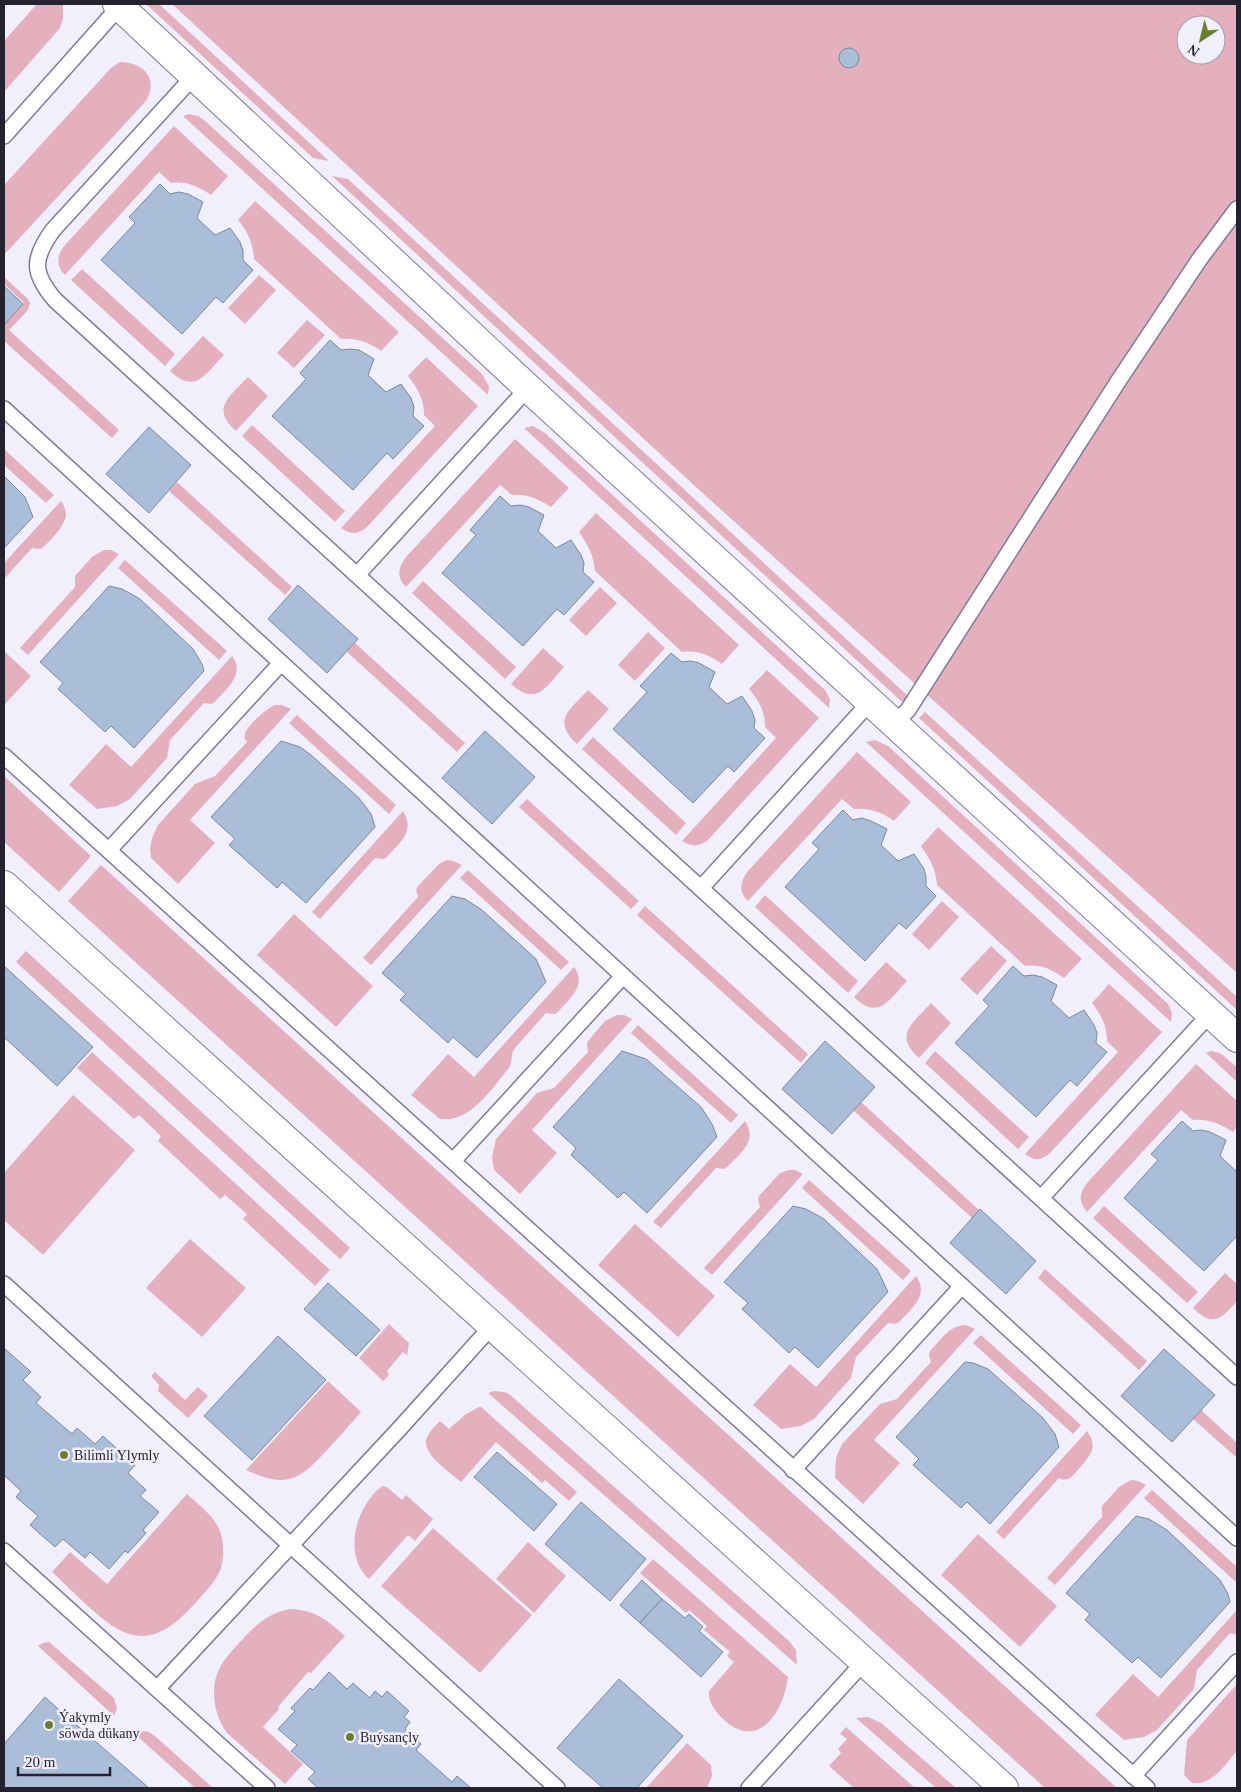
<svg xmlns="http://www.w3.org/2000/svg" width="1241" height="1792" viewBox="0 0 1241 1792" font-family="Georgia,serif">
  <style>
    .green { fill: #e4b0be; fill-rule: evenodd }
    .building { fill: #abbed9; stroke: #7688a1 }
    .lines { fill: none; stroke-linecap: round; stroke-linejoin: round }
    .lane-casing { stroke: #7f7a97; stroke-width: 18 }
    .street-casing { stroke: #7f7a97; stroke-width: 30 }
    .lane { stroke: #fff; stroke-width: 15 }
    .street { stroke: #fff; stroke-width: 28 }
    .poi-dot { fill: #6b7e2d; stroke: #f1effc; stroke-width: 2 }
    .labels { text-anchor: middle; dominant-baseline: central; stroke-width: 5; stroke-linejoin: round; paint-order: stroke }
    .poi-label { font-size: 14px; fill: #24222e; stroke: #f1effc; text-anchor: start }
  </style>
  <rect width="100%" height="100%" fill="#f1effc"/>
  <g class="green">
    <path d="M37 4H63V19L60 28 4 92V41Z"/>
    <path d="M146 4H159L329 161 313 158Z"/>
    <path d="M172 4H1237V973L708 498ZM1186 25H1216V55H1186Z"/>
    <path d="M120 62C143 62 159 78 146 101L4 255V185L111 68Z"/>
    <path d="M189 114 198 116 204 120 482 374 489 386 488 395 183 116Z"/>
    <path d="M174 126 228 176 211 195C198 186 186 181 171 183L159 172 65 275C55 265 57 255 65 245Z"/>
    <path d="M332 176 348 179 908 696 902 702Z"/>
    <path d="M255 201 399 332 381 351C368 342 357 338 341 339L254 259C253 243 248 232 238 220Z"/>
    <path d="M82 269 175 354 165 366 71 280Z"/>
    <path d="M259 275 276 290 245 324 228 308Z"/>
    <path d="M4 277 28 299 30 303 28 310 9 330 119 430 112 438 4 341V325L24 303 4 284Z"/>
    <path d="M307 320 325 335 294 368 277 353Z"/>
    <path d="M203 336 224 355C205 374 196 395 170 371Z"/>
    <path d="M426 357 478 406 367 527C358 535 351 535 341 528L435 426 424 415C424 399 418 389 408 376Z"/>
    <path d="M248 377 268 396 236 431C210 409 230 396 248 377Z"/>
    <path d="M252 425 345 511 335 522 242 436Z"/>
    <path d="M533 426 545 433 825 690 830 699 829 708 524 428Z"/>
    <path d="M515 439 569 488 551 507C538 499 527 494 512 495L500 485 406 587C396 577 398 568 406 557Z"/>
    <path d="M4 449 54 495 46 503 4 465Z"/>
    <path d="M177 482 292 587 285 595 169 491Z"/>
    <path d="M61 501C64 505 66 510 66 515 66 524 50 542 43 547 40 550 36 549 32 548L4 579V563Z"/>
    <path d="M596 513 739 645 722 664C709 655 698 650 682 652L595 571C594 556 588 545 579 532Z"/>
    <path d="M104 550H111L119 554 28 655 20 648 75 587V576L92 557Z"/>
    <path d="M125 560 227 651 219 660 118 568Z"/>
    <path d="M423 581 516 667 505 679 412 593Z"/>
    <path d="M600 587 617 603 586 636 569 620Z"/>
    <path d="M648 632 665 648 635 681 618 665Z"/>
    <path d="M355 643 465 743 457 752 347 652Z"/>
    <path d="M543 648 564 667C546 687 537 707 511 684Z"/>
    <path d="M4 651 31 676 4 705Z"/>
    <path d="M232 656C246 674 226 689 215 702L211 704 204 703 170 740 167 758 130 799 117 806 97 809 69 785 106 744 131 767Z"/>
    <path d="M767 670 819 718 708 840C699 847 692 847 682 841L776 738 765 727C765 711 759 701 749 689Z"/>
    <path d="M588 690 609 709 577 744C551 720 570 710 588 690Z"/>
    <path d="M275 705H282L291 709 190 820 215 843 178 884 151 858 150 848 152 838 158 825 195 784 215 776 247 742C245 739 244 738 245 734 247 725 267 708 275 705Z"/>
    <path d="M925 712 1237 997V1010L919 718Z"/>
    <path d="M297 715 396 805 389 814 289 723Z"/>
    <path d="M593 737 686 823 676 835 582 749Z"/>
    <path d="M875 740 888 746 1168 1004 1172 1013 1171 1022 866 742Z"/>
    <path d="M857 752 911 802 894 821C881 812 870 808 854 809L842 799 748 901C738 891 740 882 748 871Z"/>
    <path d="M4 776 91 856 59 892 4 842Z"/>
    <path d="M527 799 639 901 631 909 519 807Z"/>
    <path d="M403 811C416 832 399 843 386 858L383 859 375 858 320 919 312 912Z"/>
    <path d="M938 827 1082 959 1064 978C1051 969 1041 964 1025 966L937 885C936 870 930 859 921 846Z"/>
    <path d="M447 860 453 861 462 865 371 965 363 958 418 897 416 890 418 886 439 864Z"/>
    <path d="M101 865 1117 1788H1045L68 901Z"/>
    <path d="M468 870 569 962 561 970 460 878Z"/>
    <path d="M765 895 858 981 848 993 755 907Z"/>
    <path d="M942 901 959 917 929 950 912 934Z"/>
    <path d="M645 906 808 1054 801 1063 637 915Z"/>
    <path d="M294 914 373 986 336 1027 257 955Z"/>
    <path d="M991 946 1007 961 977 995 960 979Z"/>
    <path d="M26 951 350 1248 340 1259 16 962Z"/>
    <path d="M886 962 907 981C889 1000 878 1021 854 997Z"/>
    <path d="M574 967C588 985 569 999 557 1013L554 1014 546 1013 515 1048C510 1054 513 1062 509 1068 491 1089 471 1123 440 1119L411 1095 448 1054 474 1077Z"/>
    <path d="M1109 984 1162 1032 1050 1153C1041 1161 1034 1161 1025 1154L1118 1052 1107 1041C1107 1025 1101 1015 1092 1003Z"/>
    <path d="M931 1003 951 1023 919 1058C893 1035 913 1023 931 1003Z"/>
    <path d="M617 1015H624L632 1019 532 1130 557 1153 520 1194 494 1170 492 1157 496 1139 537 1093 554 1088 588 1052 587 1044 588 1041 605 1021Z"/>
    <path d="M638 1025 738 1115 731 1123 631 1033Z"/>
    <path d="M935 1051 1029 1137 1018 1149 925 1063Z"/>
    <path d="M1211 1051 1220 1053 1237 1067V1082L1206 1053Z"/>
    <path d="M92 1052 330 1270 315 1286 243 1219 247 1214 225 1195 220 1199 158 1141 161 1136 139 1115 134 1119 77 1068Z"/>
    <path d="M1196 1064 1237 1101V1127L1233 1132C1220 1124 1209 1119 1193 1120L1181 1110 1087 1212C1078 1201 1079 1193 1088 1182Z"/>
    <path d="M73 1095 135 1150 43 1255 4 1220V1173Z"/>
    <path d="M861 1102 979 1210 972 1218 854 1111Z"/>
    <path d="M745 1121C758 1141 741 1153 727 1167L724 1169 716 1168 661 1228 653 1222Z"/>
    <path d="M789 1170H795L803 1174 712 1275 704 1268 760 1207 758 1199 759 1196 780 1173Z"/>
    <path d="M809 1180 911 1271 903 1280 802 1188Z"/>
    <path d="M1104 1206 1198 1292 1187 1303 1093 1218Z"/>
    <path d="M635 1224 715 1296 678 1337 598 1265Z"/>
    <path d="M190 1239 246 1288 202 1337 146 1288Z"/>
    <path d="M1045 1269 1147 1361 1139 1370 1038 1278Z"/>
    <path d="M1225 1273 1237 1284V1301C1221 1319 1213 1328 1193 1308Z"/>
    <path d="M916 1276C930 1295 911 1309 899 1322L895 1324 888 1323 856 1357 851 1378 814 1419 801 1426 781 1429 753 1405 790 1364 816 1387Z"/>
    <path d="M389 1324 409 1343 407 1355 403 1352 387 1371 389 1375 383 1381 359 1358Z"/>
    <path d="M966 1325 975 1329 874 1440 900 1463 863 1504 835 1478 836 1458 842 1444 880 1404 897 1399 931 1362 929 1355 930 1351C942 1339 948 1326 966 1325Z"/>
    <path d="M981 1335 1081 1425 1073 1434 973 1343Z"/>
    <path d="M155 1372 185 1400 198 1387 208 1396 188 1418 158 1391 159 1385 151 1376Z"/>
    <path d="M328 1381 361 1412C350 1425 339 1437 327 1450 300 1480 286 1489 246 1470Z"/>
    <path d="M494 1391 504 1392 509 1394 789 1641 796 1650 797 1665 488 1393Z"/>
    <path d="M479 1407H481L577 1492 569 1501 545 1480 542 1483 496 1442 461 1482C451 1473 423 1455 426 1440 428 1433 435 1426 440 1421L449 1429 466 1414Z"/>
    <path d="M1201 1410 1237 1443V1458L1193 1419Z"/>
    <path d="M1087 1431C1091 1437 1094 1442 1092 1450 1090 1457 1076 1473 1070 1478 1066 1480 1063 1480 1059 1478L1004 1539 996 1532Z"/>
    <path d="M1131 1480 1138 1481 1146 1485 1055 1585 1047 1578 1102 1517V1506L1119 1487Z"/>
    <path d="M382 1486 387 1487 402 1500 406 1495 433 1519 415 1541 408 1535 369 1579C342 1555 356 1506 382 1486Z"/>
    <path d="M1152 1490 1237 1567V1583L1144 1498Z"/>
    <path d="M187 1494C200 1506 216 1517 221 1534 224 1545 224 1557 221 1568 217 1579 207 1590 199 1599 181 1619 159 1643 129 1634 105 1627 71 1589 52 1572L70 1552 107 1584Z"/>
    <path d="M433 1528 532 1615 480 1673 381 1586Z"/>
    <path d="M978 1534 1057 1606 1020 1647 941 1575Z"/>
    <path d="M528 1542 566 1576 534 1613 496 1579Z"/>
    <path d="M653 1559 788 1677C783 1716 755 1754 719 1715 713 1708 708 1700 709 1691L734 1662 727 1656 730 1652 704 1630 707 1626 689 1610 686 1613 640 1573Z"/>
    <path d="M289 1609C315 1610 326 1619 345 1636L311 1673 308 1672 278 1707 279 1709 263 1727 303 1764 285 1784 227 1733C214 1715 209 1688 220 1667 225 1658 232 1651 239 1643 254 1627 266 1614 289 1609Z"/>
    <path d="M1237 1610V1635L1230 1633 1197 1670 1194 1689 1157 1730 1144 1737 1124 1740 1095 1715 1133 1674 1158 1697Z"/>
    <path d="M49 1642 114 1698 117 1708 114 1716 38 1646 43 1643Z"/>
    <path d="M1237 1684V1751C1225 1764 1213 1786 1192 1783L1184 1775 1187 1740Z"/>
    <path d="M868 1717 881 1723 956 1788H936L856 1718Z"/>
    <path d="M846 1727 915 1788H854L829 1766 841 1753 838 1749 847 1739 840 1734Z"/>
    <path d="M143 1731 149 1732 156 1737 213 1788H195L136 1735Z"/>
    <path d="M687 1743 711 1765 712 1776 707 1788H646Z"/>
  </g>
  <g class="building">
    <circle cx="849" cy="58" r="10"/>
    <path d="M160 184 170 194 179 192 188 194 203 202 197 218 215 235 230 228 240 242 243 251V260L253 270 223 303 216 297 182 334 101 260 135 223 129 217Z"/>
    <path d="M4 286 23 304 4 325Z"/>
    <path d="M330 340 341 350 350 349 359 350 374 359 368 375 386 392 401 384 411 398 414 407 413 416 424 426 393 459 387 453 353 490 272 416 306 379 300 373Z"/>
    <path d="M149 427 191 465 149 513 106 474Z"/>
    <path d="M4 476 25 497 33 517 4 548Z"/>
    <path d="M500 496 511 506 520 505 529 507 544 515 538 531 556 548 571 540 581 555 584 563 583 572 594 582 564 615 557 609 523 646 442 573 476 535 470 530Z"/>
    <path d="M298 585 358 639 327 673 268 619Z"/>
    <path d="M109 586 122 589 140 599 193 649 202 664 204 671 134 748 111 726 105 732 58 689 63 683 40 662Z"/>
    <path d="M671 653 682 662 690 661 699 663 715 672 709 687 727 704 742 696 752 711 755 720 754 728 765 738 734 772 728 766 693 803 613 729 647 692 640 686Z"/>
    <path d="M485 731 535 777 492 824 442 778Z"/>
    <path d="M281 741 300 747 311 755 359 798 371 814 375 827 306 903 282 882 277 888 229 845 235 839 211 817Z"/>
    <path d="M843 810 853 820 862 818 871 821 887 829 881 845 898 861 914 854 924 869 926 877V886L936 896 906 929 899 923 865 961 785 887 819 849 812 843Z"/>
    <path d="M452 896 465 899 482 910 536 959 546 982 477 1058 453 1037 448 1043 400 1000 406 994 382 973Z"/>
    <path d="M4 966 93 1047 57 1086 4 1037Z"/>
    <path d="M1013 966 1024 976 1033 975 1042 977 1057 985 1051 1001 1069 1018 1084 1010 1094 1025 1097 1033 1096 1043 1107 1052 1077 1086 1070 1080 1036 1117 955 1043 989 1006 983 1000Z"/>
    <path d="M825 1041 875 1087 832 1134 782 1089Z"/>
    <path d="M622 1051 646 1059 701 1107 712 1124 717 1137 647 1213 624 1192 618 1198 571 1155 576 1148 553 1127Z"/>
    <path d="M1182 1121 1193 1131 1201 1130 1210 1132 1226 1140 1220 1156 1237 1172V1236L1204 1271 1124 1198 1158 1160 1151 1154Z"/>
    <path d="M793 1206 806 1209 824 1219 877 1269 888 1292 818 1368 795 1347 789 1353 742 1309 748 1303 724 1282Z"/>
    <path d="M980 1209 1036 1261 1006 1294 950 1243Z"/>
    <path d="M328 1283 380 1330 356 1356 304 1309Z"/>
    <path d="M278 1336 326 1380 252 1460 204 1416Z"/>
    <path d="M4 1348 31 1372 23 1380 41 1397 36 1403 72 1434 77 1428 95 1444 103 1436 135 1465 128 1473 146 1490 140 1496 159 1512 143 1530 146 1533 128 1553 125 1551 109 1569 90 1552 85 1558 63 1539 55 1547 30 1525 38 1516 16 1497 21 1491 4 1475Z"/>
    <path d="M1164 1349 1215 1395 1172 1442 1121 1396Z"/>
    <path d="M965 1362 973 1363 988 1369 1043 1418 1055 1434 1059 1447 990 1524 967 1502 961 1508 913 1465 919 1459 896 1437Z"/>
    <path d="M497 1452 557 1504 534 1531 474 1477Z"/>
    <path d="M581 1502 646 1559 610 1601 545 1544Z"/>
    <path d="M1136 1516 1149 1519 1167 1530 1220 1580 1228 1594 1230 1602 1161 1678 1138 1657 1132 1663 1085 1620 1090 1614 1066 1593Z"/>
    <path d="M642 1580 662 1599 640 1623 620 1605Z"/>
    <path d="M662 1599 685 1618 689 1614 703 1627 699 1631 723 1652 701 1677 640 1623Z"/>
    <path d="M329 1672 347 1689 353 1683 370 1698 375 1691 382 1697 387 1691 409 1711 404 1717 410 1722 405 1729 421 1744 416 1750 452 1782 457 1776 471 1788H318L308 1779 315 1772 291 1751 297 1745 278 1729 295 1711 291 1708 310 1688 313 1690Z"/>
    <path d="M619 1679 683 1736 637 1788H603L557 1748Z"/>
    <path d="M45 1697 56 1707 149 1788H4V1744Z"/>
  </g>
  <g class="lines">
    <g class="lane-casing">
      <g id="lane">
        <path d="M194 76 53 230C32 259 32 273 55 300L1237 1377"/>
        <path d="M4 136 120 6"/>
        <path d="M4 409 1237 1538"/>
        <path d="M357 575 528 388"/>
        <path d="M895 723 908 710 1119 380 1199 260 1237 209"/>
        <path d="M4 756 1147 1788"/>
        <path d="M109 850 281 663"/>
        <path d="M701 888 871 701"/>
        <path d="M453 1161 623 976"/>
        <path d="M1041 1198 1210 1014"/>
        <path d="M4 1284 557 1788"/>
        <path d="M793 1470 962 1286"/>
        <path d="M4 1551 267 1788"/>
        <path d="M157 1689 401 1427 492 1326"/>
        <path d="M1133 1776 1237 1662"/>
        <path d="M749 1788 864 1662"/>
      </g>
    </g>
    <g class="street-casing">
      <g id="street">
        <path d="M117 4 528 388 1237 1038"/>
        <path d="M4 885 1004 1788"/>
      </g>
    </g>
    <use href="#lane" class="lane"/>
    <use href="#street" class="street"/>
  </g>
  <g class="poi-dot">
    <circle cx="64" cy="1455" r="5"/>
    <circle cx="49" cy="1725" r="5"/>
    <circle cx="350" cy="1737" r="5"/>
  </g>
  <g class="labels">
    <g class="poi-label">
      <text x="74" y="1455">Bilimli Ylymly</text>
      <text x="59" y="1717">Ýakymly<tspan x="59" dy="16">söwda dükany</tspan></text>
      <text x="360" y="1737">Buýsançly</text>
    </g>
  </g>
  <rect width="1241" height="1792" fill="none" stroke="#24222e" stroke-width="10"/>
  <g transform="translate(1201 40) rotate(215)"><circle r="24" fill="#f1effc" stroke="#9f9daa"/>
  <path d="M0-4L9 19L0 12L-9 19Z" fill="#6b7e2d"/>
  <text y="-8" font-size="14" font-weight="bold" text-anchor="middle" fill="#24222e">N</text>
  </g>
  <path d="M18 1767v8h92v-8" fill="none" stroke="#24222e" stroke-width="2.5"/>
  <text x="25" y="1767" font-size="15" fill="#24222e" stroke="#f1effc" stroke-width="4" paint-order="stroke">20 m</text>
</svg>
